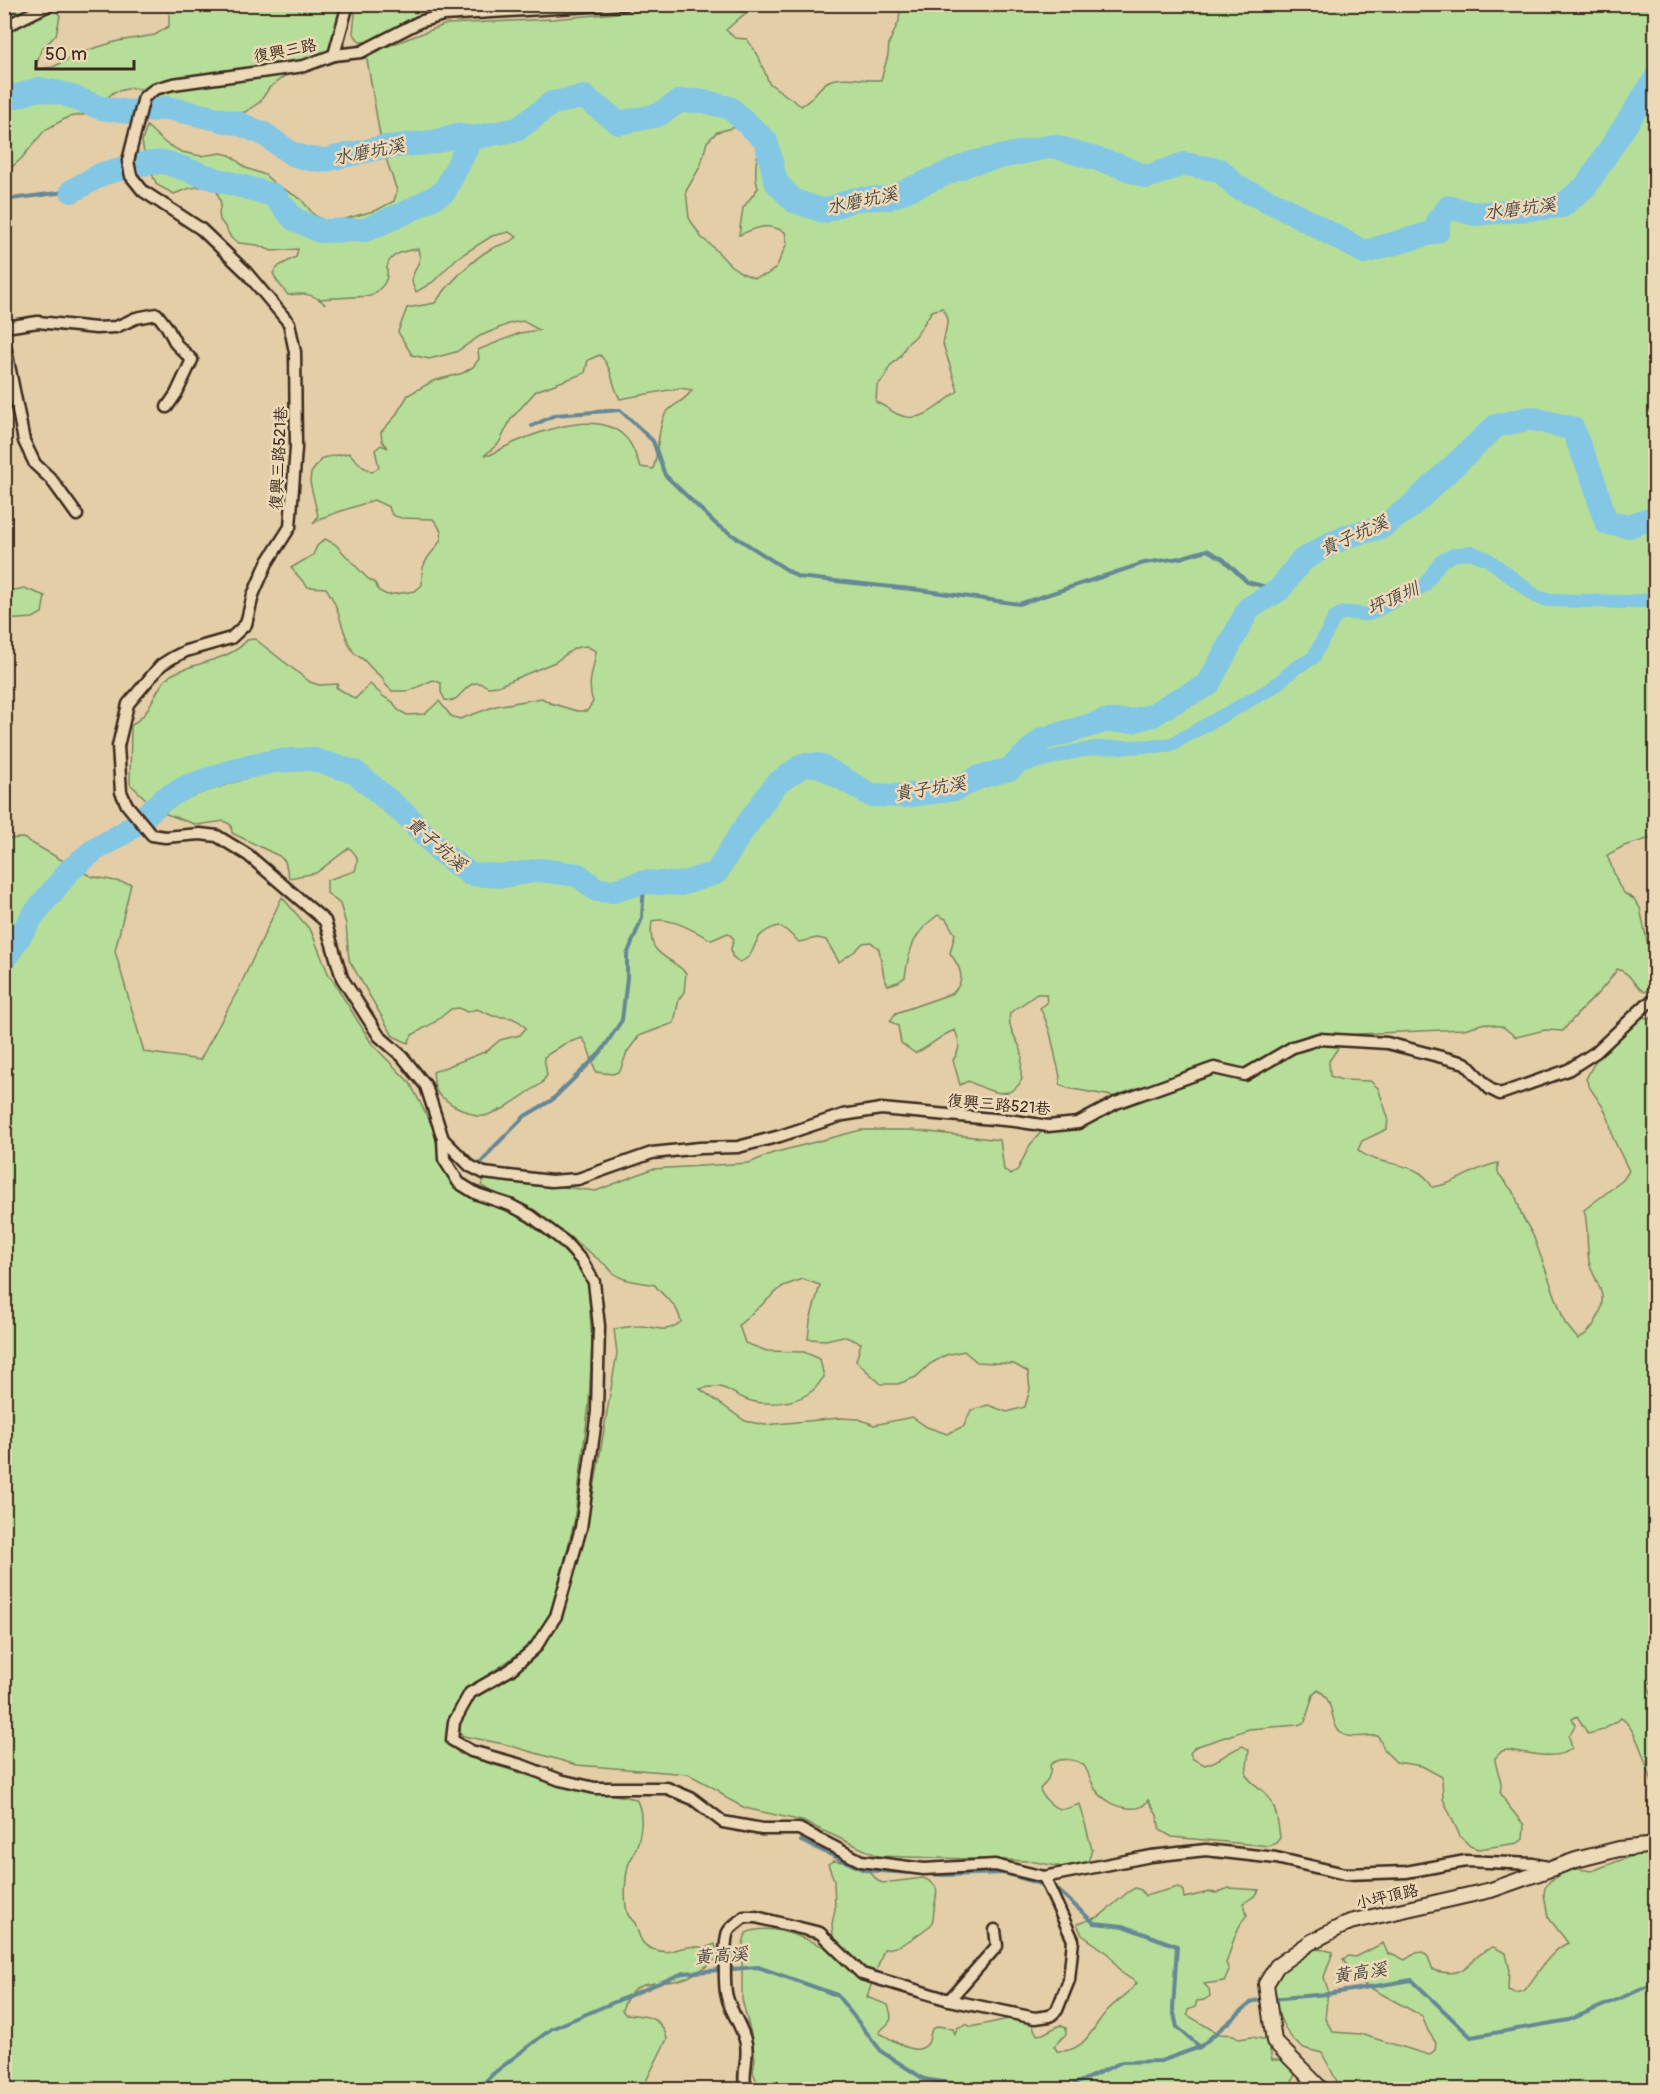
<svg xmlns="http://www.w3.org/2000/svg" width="1660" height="2094" viewBox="0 0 1660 2094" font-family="Pangolin,'LXGW WenKai TC',sans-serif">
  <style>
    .green { fill: #b7de99; stroke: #79845c; stroke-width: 1.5; fill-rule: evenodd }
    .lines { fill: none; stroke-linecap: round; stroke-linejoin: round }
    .stream { stroke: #668895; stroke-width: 4 }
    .canal { stroke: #83c7e4; stroke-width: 14 }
    .river { stroke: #83c7e4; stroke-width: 24 }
    .minor-casing { stroke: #3b2a1e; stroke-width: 15 }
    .tertiary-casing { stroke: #3b2a1e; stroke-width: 18 }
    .minor { stroke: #edd9b7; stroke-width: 10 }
    .tertiary { stroke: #edd9b7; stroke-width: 14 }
    .labels { text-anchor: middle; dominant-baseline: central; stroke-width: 5; stroke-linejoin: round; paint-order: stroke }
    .street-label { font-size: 16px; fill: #3b2a1e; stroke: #edd9b7 }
    .water-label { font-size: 18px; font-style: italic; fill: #494946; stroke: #edd9b7 }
  </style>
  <rect width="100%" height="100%" fill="#e4cea8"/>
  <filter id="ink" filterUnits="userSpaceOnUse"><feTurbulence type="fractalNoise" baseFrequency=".0167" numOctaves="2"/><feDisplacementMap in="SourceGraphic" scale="12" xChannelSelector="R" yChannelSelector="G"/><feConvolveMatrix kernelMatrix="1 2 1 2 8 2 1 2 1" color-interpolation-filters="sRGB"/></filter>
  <g filter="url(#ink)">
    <g class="green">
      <path d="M4 5H53L60 16 56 35 41 50 35 69 53 67 85 51 118 41 155 35 169 26V5H342L330 49 327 53 303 62 269 88 260 102 245 112 228 115 200 124 175 117 151 102 152 90 131 88 114 92 89 114 68 117 45 130 21 159 7 171 4 169Z"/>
      <path d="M356 5H538L442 10 415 17 370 42H360L353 33Z"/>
      <path d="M702 5H759C744 12 738 20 726 30L735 38 747 39 758 55 769 83 801 106C815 99 817 87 829 81 844 75 865 81 881 80L888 55 889 43 899 21 900 9 910 5H1655V837L1624 846 1607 855 1619 886 1625 894 1634 899 1640 908 1650 955 1651 984 1645 992C1632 985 1632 973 1617 969 1603 993 1579 1009 1563 1031L1545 1030 1516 1037 1503 1027 1485 1023 1464 1029 1357 1034 1345 1038 1329 1061 1330 1076 1342 1080 1370 1081 1378 1088 1388 1117 1387 1129 1362 1141 1358 1150C1379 1169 1419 1158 1432 1187 1455 1185 1474 1167 1498 1163V1173L1515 1194 1522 1216 1533 1235 1565 1323 1578 1339C1593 1332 1606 1308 1601 1292 1598 1281 1591 1272 1589 1261 1586 1244 1589 1227 1584 1210L1623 1180 1629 1171 1613 1138 1609 1120 1603 1107 1590 1088 1586 1079 1598 1056C1613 1050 1610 1049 1617 1036 1621 1029 1633 1022 1639 1017L1651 1018 1655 1025 1656 1675 1648 1685 1654 1703 1653 1717 1656 1726 1655 1790C1648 1772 1637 1727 1621 1718L1603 1730 1588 1734 1577 1716 1572 1719 1575 1725 1569 1736 1572 1748C1556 1762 1527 1752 1507 1750L1502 1751 1495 1758C1495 1770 1504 1780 1500 1792L1507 1804 1524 1825 1523 1839 1518 1843 1478 1849 1470 1846 1460 1836 1443 1799 1442 1777 1422 1766 1396 1762 1385 1751 1378 1736C1368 1735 1358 1738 1348 1736 1327 1732 1338 1701 1318 1690L1313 1695 1305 1722 1298 1725 1249 1729 1195 1747 1190 1753 1193 1759 1205 1765C1219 1762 1230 1750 1243 1746L1249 1750 1246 1775C1252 1785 1261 1787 1267 1795 1277 1808 1278 1823 1280 1838L1276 1843 1269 1846 1172 1837 1160 1830 1157 1815 1148 1800C1143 1808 1138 1809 1128 1808 1116 1807 1102 1799 1095 1789 1091 1782 1089 1774 1085 1767 1078 1758 1058 1757 1050 1765 1052 1774 1047 1782 1040 1789 1042 1796 1052 1808 1061 1809 1066 1810 1075 1805 1080 1804L1092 1850 1085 1871 1029 1861 878 1856 802 1821 745 1808 726 1798 718 1790 688 1774 577 1765 504 1744 463 1736 459 1731 460 1723 473 1697 499 1685 523 1666 539 1649 562 1616 593 1495 617 1353 614 1329C622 1328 630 1326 638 1326 656 1325 663 1336 681 1322 676 1300 666 1301 655 1285 639 1281 619 1283 608 1267L569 1236 527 1208 481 1186 484 1178 596 1191 652 1169 749 1163 773 1153 861 1130H911L1000 1140 1004 1170 1011 1175 1018 1169 1030 1145 1042 1131 1123 1106V1098L1067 1088 1060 1084C1061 1075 1058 1069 1056 1060 1052 1040 1050 1027 1040 1008L1047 1003 1046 994H1037L1010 1013C1007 1028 1016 1037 1021 1050 1024 1058 1019 1070 1022 1079 1011 1103 986 1090 968 1081L960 1085 953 1060C961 1049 960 1042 955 1030 940 1035 930 1047 915 1053L901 1043 898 1026 890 1021 896 1013 953 993C967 979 960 967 950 953L955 934 946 919 938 915C914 932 909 948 905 977L898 982 888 985 884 977 879 949 871 942 863 943 855 951 839 962 826 940 817 938 799 942 786 930 778 926C772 928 765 930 760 936 752 946 754 958 739 962L732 956 731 948 734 939 728 933 712 940C694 932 673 916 652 921 647 958 665 952 686 973L684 992 679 999 674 1023 639 1036 627 1052 620 1071 613 1074 596 1072 587 1045 582 1038 564 1044 544 1057 547 1075 542 1083 503 1109 485 1116H476L453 1105 439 1095 435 1088 433 1072 487 1051 500 1040 520 1035 526 1028 520 1022 512 1018 493 1016 477 1009 467 1012 459 1008 451 1009 435 1022 412 1035 408 1043 393 1036 349 960 346 924 340 904 327 893V880L355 871C359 860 358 855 349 848L316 873 289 878 285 861 279 856 232 833 231 825 224 821 197 825 155 810 172 803 274 769C247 761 179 793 150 803L130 784 131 726C136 722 141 718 145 713 154 701 158 684 171 675 194 662 232 660 247 640L255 639 310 682 319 685 338 684 336 687 355 699 370 684 384 697 393 702 398 710 407 715 425 714 439 701 451 716 460 719 496 706 542 698 550 703 577 711H587L593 702C586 682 594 671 596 651L586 646 575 648 555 662 498 686 488 687C471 675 466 692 453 701L445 700 441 692V683L433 680 409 691H392L385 684 382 677C375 673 371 668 365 661 362 658 357 656 354 653 341 634 341 608 326 588L308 587 291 568 313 555 317 546 325 539 335 544 367 578 375 583 379 591 387 595 415 591 422 585C422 579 421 571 424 565 432 545 453 542 433 519L401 518 392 515 389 507 374 500 321 518 313 524 318 516 310 482 311 473 322 458 349 453 363 467 372 472 379 467 375 450 381 445 388 448 382 441 381 432 394 418 408 395 433 381 463 373 473 367 479 359 478 350 520 333 539 330 523 321 511 323 480 336 456 352 429 359 412 355 398 332 407 308 435 303C447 286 472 259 491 249 500 244 509 244 517 237L509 232 492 236 457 258 433 282 416 292C407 276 416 273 420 258L418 249C406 250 388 254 387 268 387 273 388 277 385 282 382 288 376 292 371 296L319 299 325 304C312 293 305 293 288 295L277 281 273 273 279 266 296 257 298 249 272 251 257 245 239 243 231 238 226 228 220 220 219 212 221 204 216 188C201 184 187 188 174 194L157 185 145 159 142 141 147 126 165 143 182 152 201 156 221 153 230 155 246 168 265 175 275 184 301 199 314 215 323 220H341L377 210 394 201 397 191 382 147 366 54 375 53 383 48 447 24 553 19ZM756 122 765 131C764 142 760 144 758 154 755 163 755 179 758 188L743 208 739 235C757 228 766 222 785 232L787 243 776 268 766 275 754 278 742 273 730 265 713 247 701 237 689 218 686 191 700 167 707 142 717 132ZM943 308 948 319 943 344 958 391C940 404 921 426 897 414 890 410 883 405 876 402L877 386 884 378 890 366 900 357 907 344 916 336 932 311ZM600 355C613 368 611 384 620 399L680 388 692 390C684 403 670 404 664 416 657 433 659 452 653 469L641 467C635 456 633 443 623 435 593 406 520 438 490 455H485L499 443 511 419 536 391 585 373 588 360ZM803 1279 820 1285 810 1321 808 1339 826 1340 843 1336 861 1343 856 1361 881 1384H898L916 1377 930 1364 946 1355 964 1351 977 1362 1014 1364 1028 1372 1030 1389 1025 1407 1007 1412 988 1405 971 1410 964 1426 947 1434 927 1427 912 1417 874 1425 859 1419 839 1418 765 1425 745 1421 700 1389C727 1382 726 1392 748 1400 767 1406 796 1404 812 1391 817 1388 820 1381 824 1377L820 1359 804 1352 767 1351 745 1343 739 1325 783 1286Z"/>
      <path d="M24 588 45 596 42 613 33 618 5 620V592Z"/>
      <path d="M23 838 90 876 131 884 115 951 144 1052 200 1060 238 990 282 897 311 931 328 973 372 1044 410 1083 433 1128 440 1158 452 1185 519 1216 554 1242 573 1260 588 1282 592 1342 589 1404 574 1523 551 1614 528 1647 467 1690 449 1743 460 1754 552 1783 636 1799C645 1814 641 1838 634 1853 633 1857 629 1861 628 1866 625 1879 624 1899 627 1912 628 1917 632 1919 635 1923 640 1935 639 1946 656 1950 674 1956 682 1942 705 1948L715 1944 718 1958C706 1966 695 1976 680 1980 653 1986 633 1976 622 2010L625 2014C646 2016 662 2016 667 2039L647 2079 646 2089 5 2090 4 839Z"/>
      <path d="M1655 1850V2089H1341L1322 2053C1316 2051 1309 2050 1304 2048 1282 2038 1271 1994 1265 1972 1276 1953 1313 1945 1333 1952L1324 1977 1328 1990 1325 2019 1333 2032 1360 2034 1429 2055 1435 2050 1436 2043 1428 2031 1422 2016 1367 1986 1354 1976 1343 1959 1349 1956 1356 1957 1383 1943 1388 1954H1393L1405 1960 1416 1953 1423 1952 1428 1957 1433 1970C1470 1981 1466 1957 1493 1947L1506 1953 1509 1967 1508 1990 1515 1993 1524 1991C1537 1976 1549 1951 1568 1943L1548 1917 1544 1894 1545 1887 1550 1881 1571 1868 1592 1871 1637 1854Z"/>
      <path d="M834 1861 863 1864 878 1881 883 1883 923 1878C944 1886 935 1895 934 1910 933 1916 934 1919 931 1925 918 1934 902 1949 884 1949L867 1997 888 2005C895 2024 888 2021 879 2033 890 2037 917 2060 928 2043 930 2040 930 2033 932 2029L939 2026 953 2029 955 2034 957 2028 966 2024 971 2027 1013 2018 1031 2022 1037 2035 1043 2034 1060 2025 1066 2028V2034L1054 2046 1057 2051C1085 2053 1091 2029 1106 2012 1116 2001 1128 1995 1137 1983L1122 1973 1109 1954 1082 1935 1077 1924 1100 1916 1128 1892 1135 1888 1141 1890 1145 1896 1178 1887 1183 1891 1184 1898 1209 1892 1216 1893 1229 1888 1259 1890 1256 1895 1244 1903 1247 1915C1235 1929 1232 1947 1226 1963L1229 1970 1224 1981 1204 1984 1209 1989 1210 1996 1204 2000 1197 2001 1195 2007 1188 2010 1187 2015 1219 2034 1234 2035 1239 2039 1252 2037 1268 2040 1272 2060H1285L1299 2071 1294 2076 1292 2082 1295 2088 1293 2090 760 2089 753 2072 755 2059 751 2034 742 1999V1947L746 1933C770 1922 801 1937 824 1947L833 1934 832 1924 835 1909 834 1880 828 1864Z"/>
    </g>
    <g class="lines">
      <g class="stream">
        <path d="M4 197 11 199 72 191"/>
        <path d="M532 426 555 415 620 410 653 441 665 475 717 525 798 577 920 590 1019 604 1144 563 1180 558 1207 550 1223 559 1247 582 1279 590"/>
        <path d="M480 1164 495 1146 525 1116 552 1100 601 1052 622 1020 627 978V955L642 918 644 882"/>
        <path d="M801 1841 864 1870 943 1875 1005 1873 1046 1886"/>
        <path d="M1053 1889 1058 1890 1094 1923 1123 1926 1177 1946 1173 2009 1177 2027 1200 2047"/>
        <path d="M1271 1999 1327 1994 1412 1980 1471 2037 1569 2020 1656 1983"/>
        <path d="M477 2090 494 2073 551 2029 683 1973 758 1967 837 1995 882 2052 924 2079 994 2090"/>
        <path d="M1062 2090 1122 2062 1161 2061 1200 2047 1253 2001 1264 2000"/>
      </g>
      <path class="canal" d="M1010 769 1073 752 1097 748 1158 746 1172 744 1272 688 1295 668 1313 658 1334 619C1345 607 1356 616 1369 614L1424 586 1441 561 1453 555 1471 552 1489 560 1537 597 1548 600 1625 602 1656 600"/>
      <g class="river">
        <path d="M4 100 39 89 64 94 101 108 129 112 168 108 240 124 264 134 292 154 309 159 325 160 379 148 434 142 457 135 472 138 518 129 552 103 584 97 619 123 658 115 680 101H703L730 108 766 141 776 182 794 201 824 211 855 199 889 198 971 163 1053 146 1120 166 1147 177 1184 164 1220 170 1237 187 1282 207 1364 252 1438 231V220L1449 207 1474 214 1562 206 1586 186 1656 78"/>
        <path d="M72 191 102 174 139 164 164 162 215 179 273 195 294 219 320 231 365 230 407 212 444 192 472 138"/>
        <path d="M4 960 34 914 70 870 93 851 127 831 163 800 188 786 238 769 275 761 311 759 355 772 409 818 442 853 470 874 504 876 540 870 578 875 597 890 613 891 644 882 680 884 716 873 741 833 776 784 803 765H819L871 795 903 796 956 789 979 777 1010 769 1043 739 1105 721H1132L1153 715 1170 704 1208 685 1249 608 1279 590 1301 561 1330 544 1351 535 1382 527 1409 508 1496 426 1530 418 1573 429C1579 448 1588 464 1594 482 1599 496 1601 510 1607 523L1629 526 1656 517"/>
      </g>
      <g class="minor-casing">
        <g id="minor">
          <path d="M624 4 443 15 419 22 361 52 334 55 304 66 173 84 155 89 144 97 128 161 131 176 143 191 201 229 246 272 289 323 295 352 296 448 290 527 267 563 253 595 246 624 231 638 186 651 172 658 161 665 128 704 118 746 121 792 127 805 152 835 165 837 200 834 217 836 248 855 325 921 342 978 379 1036 402 1056 426 1086 443 1139 444 1159 459 1183 477 1194 510 1205 531 1216 565 1242 582 1261 594 1282 599 1326 597 1412 581 1528 556 1616 535 1648 510 1670 470 1693 454 1722 452 1740 471 1751 521 1765 560 1780 595 1788H667L693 1799 723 1822 762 1829H799L861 1861 924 1869 995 1865 1044 1877 1151 1856 1206 1850 1276 1858 1345 1874 1406 1872 1466 1861 1533 1864 1553 1868"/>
          <path d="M4 27 51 4"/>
          <path d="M334 55 348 4"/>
          <path d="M5 327 38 322 96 328 116 327 136 318 157 314 167 327 176 344 192 360 176 394 167 407"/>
          <path d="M4 340 24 441 35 464 51 479 77 515"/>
          <path d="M443 1139 470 1166 484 1173 551 1181 578 1179 652 1153 700 1148 738 1147 780 1136 843 1115 881 1109 1015 1121 1048 1126 1078 1123 1116 1103 1214 1068 1245 1075 1293 1047 1319 1039 1387 1043 1465 1063 1490 1089 1500 1094 1568 1070 1596 1052 1647 1004 1656 1001"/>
          <path d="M949 2000 997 1946 995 1930"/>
          <path d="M746 2090C741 2074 749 2060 746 2044 743 2027 731 2013 727 1997 724 1988 724 1941 728 1932 730 1927 740 1921 744 1917H756L820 1933 862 1974 949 2000 1035 2018 1050 2016 1057 2010 1069 1980 1073 1940 1044 1877"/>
        </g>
      </g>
      <g class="tertiary-casing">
        <path id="tertiary" d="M1322 2090 1274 2041 1266 1984 1277 1966 1311 1942 1350 1922 1491 1890 1576 1860 1619 1849 1656 1845"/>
      </g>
      <use href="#minor" class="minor"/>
      <use href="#tertiary" class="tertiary"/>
    </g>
  </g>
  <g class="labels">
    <g class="street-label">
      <text transform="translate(285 51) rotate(-11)">復興三路</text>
      <text transform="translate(279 458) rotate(-87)">復興三路521巷</text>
      <text transform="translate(999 1105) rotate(5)">復興三路521巷</text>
      <text transform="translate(1387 1897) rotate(-13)">小坪頂路</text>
    </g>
    <g class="water-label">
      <text transform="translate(369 152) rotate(-11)">水磨坑溪</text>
      <text transform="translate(862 201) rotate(-12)">水磨坑溪</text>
      <text transform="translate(1520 209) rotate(-7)">水磨坑溪</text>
      <text transform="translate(1354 536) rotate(-24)">貴子坑溪</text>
      <text transform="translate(1393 599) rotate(-24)">坪頂圳</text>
      <text transform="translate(930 789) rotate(-9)">貴子坑溪</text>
      <text transform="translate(436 844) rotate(41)">貴子坑溪</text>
      <text transform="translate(721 1956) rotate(-4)">黃高溪</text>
      <text transform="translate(1360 1973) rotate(-8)">黃高溪</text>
    </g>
  </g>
  <rect width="1660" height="2094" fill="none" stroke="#edd9b7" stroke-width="24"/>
  <rect x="12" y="12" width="1636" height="2070" fill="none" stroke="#3b2a1e" stroke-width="2" filter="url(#ink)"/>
  <path d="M36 60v9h98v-9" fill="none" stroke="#3b2a1e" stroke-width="3"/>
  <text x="45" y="60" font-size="18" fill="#3b2a1e" stroke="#edd9b7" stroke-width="4.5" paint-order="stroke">50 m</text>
</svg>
